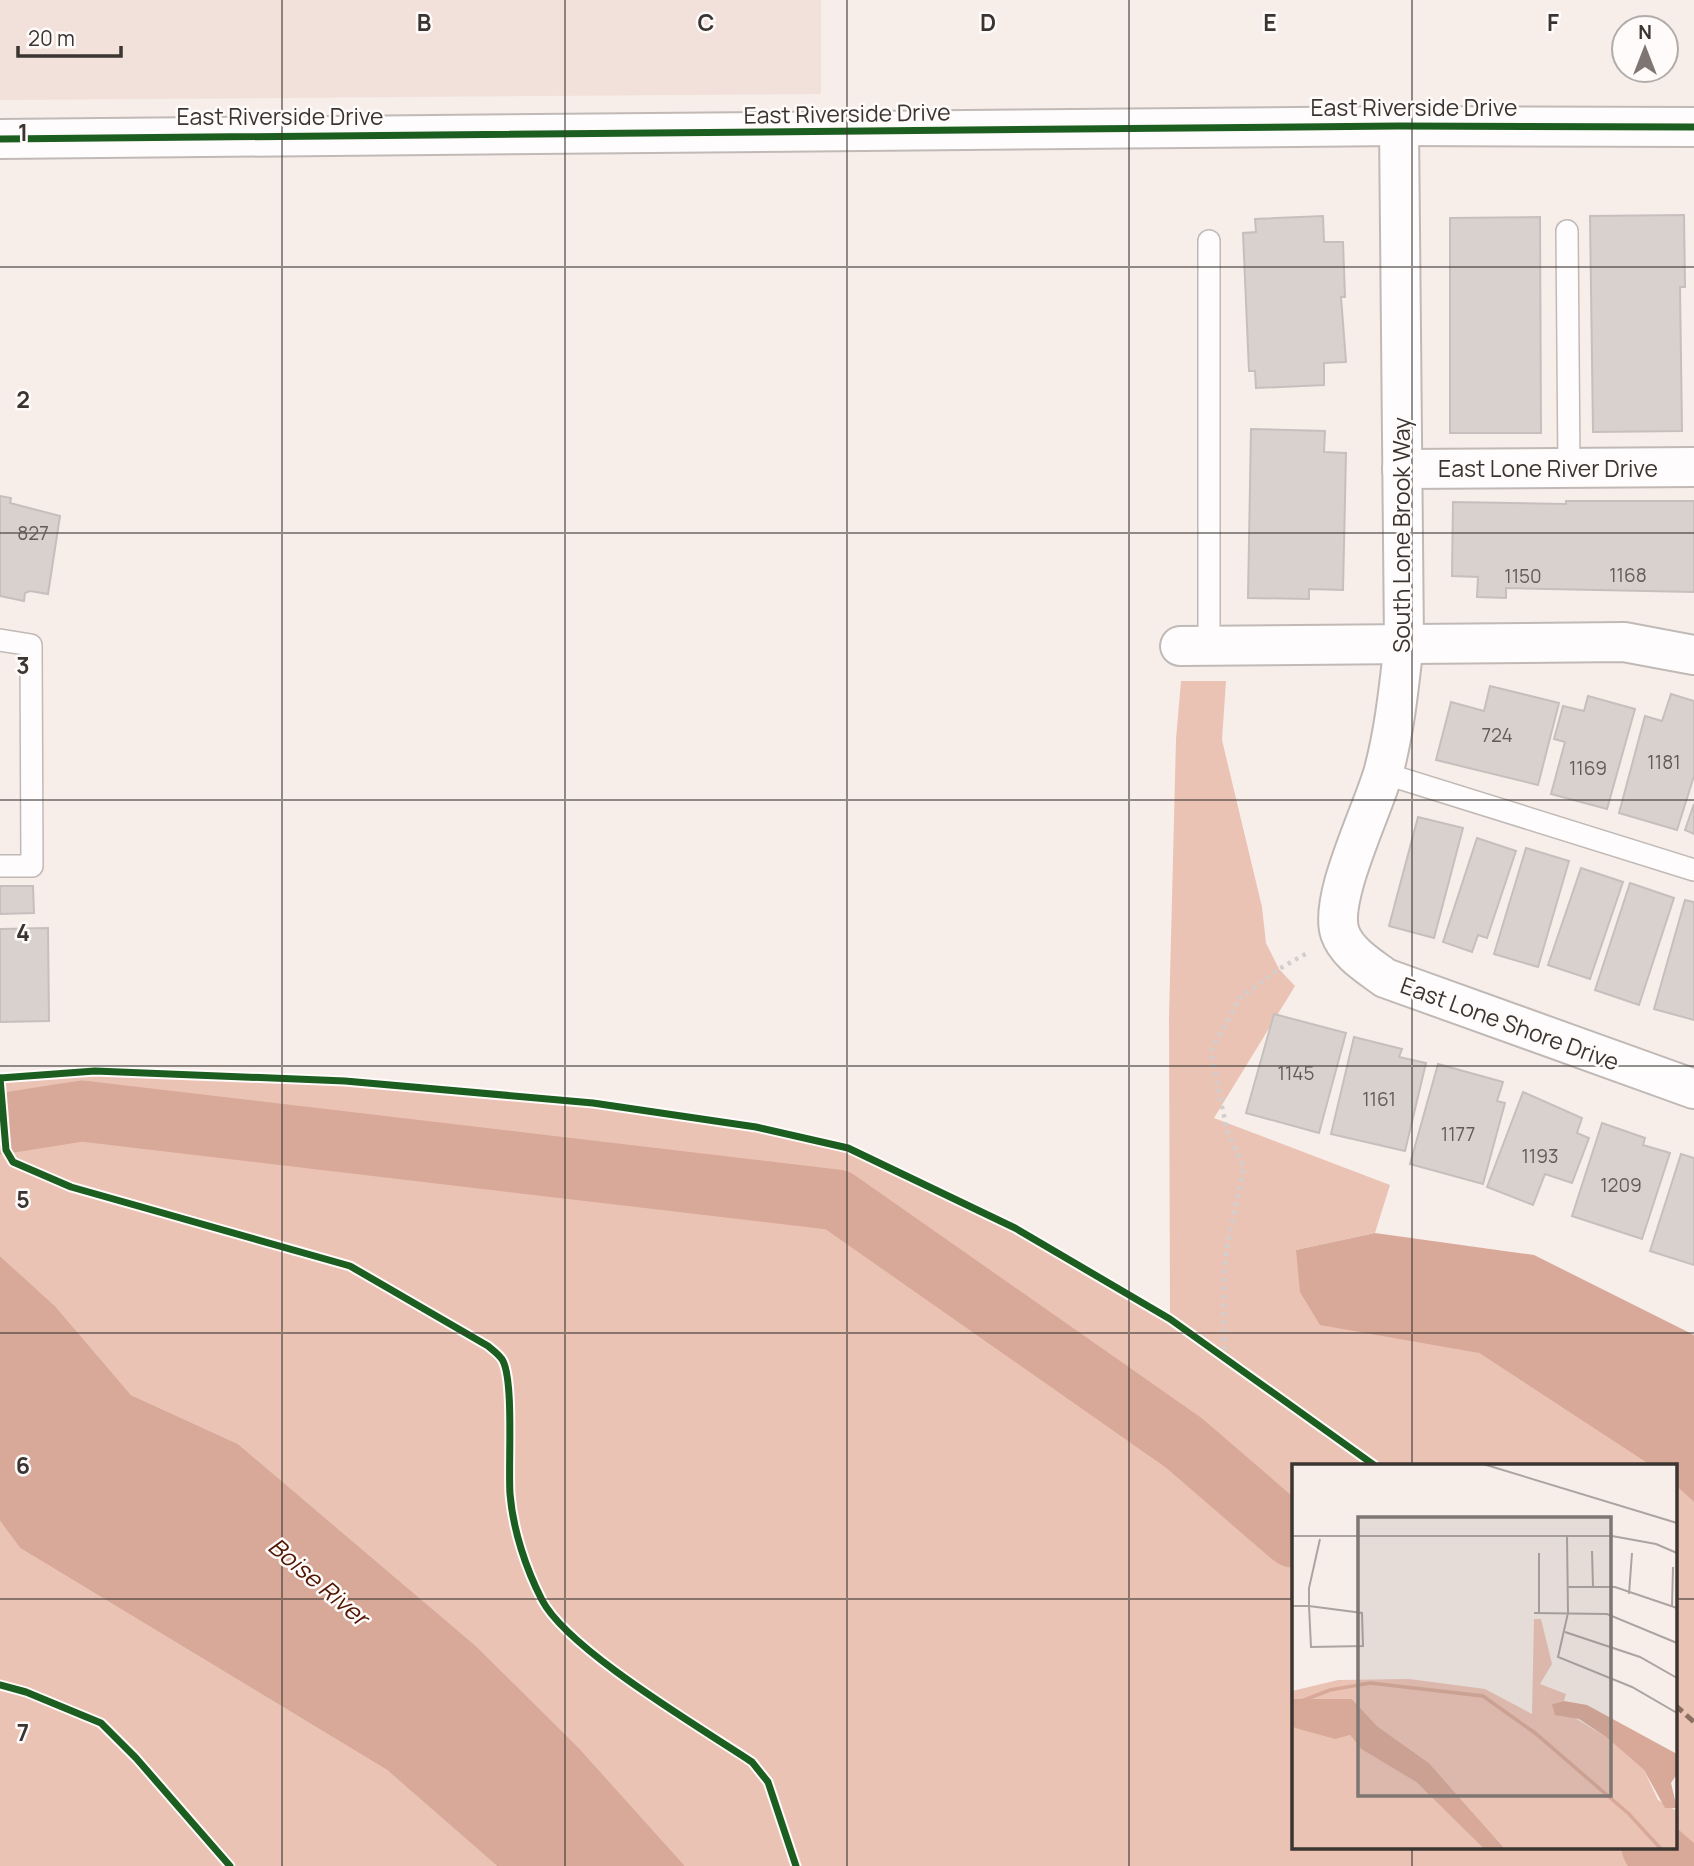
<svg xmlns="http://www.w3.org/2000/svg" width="1694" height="1866" viewBox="0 0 1694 1866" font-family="Manrope,sans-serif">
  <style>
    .built { fill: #f2e1db }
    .forest { fill: #ebc3b5 }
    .water { fill: #d8a998 }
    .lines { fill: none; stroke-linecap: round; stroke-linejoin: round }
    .river { stroke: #d8a998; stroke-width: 61 }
    .building { fill: #d8d1ce; stroke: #c7bfbd; stroke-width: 2 }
    .service-casing { stroke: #c0b9b6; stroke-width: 24 }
    .minor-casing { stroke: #c0b9b6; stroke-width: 42 }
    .tertiary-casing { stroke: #c0b9b6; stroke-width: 42 }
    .path { stroke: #d1cecd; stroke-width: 4.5; stroke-dasharray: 3.5 5; stroke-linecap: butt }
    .service { stroke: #fefcfc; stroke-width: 21 }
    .minor { stroke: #fefcfc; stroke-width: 38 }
    .tertiary { stroke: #fefcfc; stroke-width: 38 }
    .quiet { stroke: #8d6e63; stroke-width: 5; stroke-dasharray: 10 5; stroke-linecap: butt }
    .cycleway-casing { stroke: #fffbfa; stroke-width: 11 }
    .cycleway { stroke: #1b5e20; stroke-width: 7 }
    .grid { fill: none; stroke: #3b3532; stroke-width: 2; stroke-opacity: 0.55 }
    .labels { text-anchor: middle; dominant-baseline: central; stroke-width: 5; stroke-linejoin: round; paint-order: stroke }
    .number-label { font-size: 19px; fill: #625c59 }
    .street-label { font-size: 23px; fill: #3b3532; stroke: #fffbfa }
    .water-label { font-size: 24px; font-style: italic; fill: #511702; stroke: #fffbfa }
    .inset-river { fill: none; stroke: #d8a998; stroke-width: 3.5 }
    .inset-road { fill: none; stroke: #aca4a0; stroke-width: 2 }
    .view { fill: #7d7672; fill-opacity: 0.15; stroke: #7d7672; stroke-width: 3.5 }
    .inset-edge { fill: none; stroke: #3b3532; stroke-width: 3.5 }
    .grid-label { font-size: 23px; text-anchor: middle; font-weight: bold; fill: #3b3532; stroke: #fffbfa; stroke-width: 5; stroke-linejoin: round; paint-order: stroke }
  </style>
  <rect width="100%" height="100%" fill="#f7eeea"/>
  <path class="built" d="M0 0H821V94L0 100Z"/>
  <g class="forest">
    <path d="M1181 681H1226L1222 740 1262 907 1266 943 1279 969 1295 986 1214 1118 1390 1185 1375 1233 1296 1250 1479 1353 1650 1465H1293V1847H1675V1485L1694 1502V1866H685L578 1747 476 1646 238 1444 131 1395 55 1306 0 1256V1078L95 1071 345 1081 593 1103 756 1127 848 1148 1015 1228 1170 1319 1169 1017 1176 739Z"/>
    <path d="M0 1521 20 1548 387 1770 497 1866H0Z"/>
  </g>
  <g class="water">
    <path d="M1375 1233 1534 1255 1694 1335V1502L1675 1485V1465H1650L1479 1353 1320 1325 1300 1292 1296 1250Z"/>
    <path d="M0 1256 55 1306 131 1395 238 1444 476 1646 578 1747 685 1866H497L387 1770 20 1548 0 1521Z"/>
  </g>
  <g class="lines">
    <g class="river">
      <path d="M0 1124 82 1111 837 1200 1184 1443 1293 1537"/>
      <path d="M1652 1847 1674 1866"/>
    </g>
  </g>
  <g class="building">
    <path d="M1684 215 1685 287H1680L1682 431 1593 432 1590 216Z"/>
    <path d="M1323 216 1324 242H1343L1345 297H1341L1346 362 1324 363V385L1256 388 1255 371H1249L1243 233 1256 232 1255 219Z"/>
    <path d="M1540 217 1541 433H1450V218Z"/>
    <path d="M1251 429 1325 431 1324 452 1346 453 1343 590 1309 589V599L1248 598Z"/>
    <path d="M0 496 11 498 10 503 60 516 48 594 30 591 25 593 24 601 0 596Z"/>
    <path d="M1566 501H1694V592L1506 588V598L1477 597 1478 577 1452 576 1453 502 1566 504Z"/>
    <path d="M1490 686 1559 703 1538 785 1436 760 1451 702 1484 711Z"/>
    <path d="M1671 694 1694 701V776L1677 830 1619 813 1645 716 1662 721Z"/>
    <path d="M1588 696 1635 709 1607 809 1551 794 1565 742 1554 739 1563 706 1584 711Z"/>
    <path d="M1694 804V834L1685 830Z"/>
    <path d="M1418 817 1463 828 1434 938 1389 926Z"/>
    <path d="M1477 838 1516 851 1487 938 1478 935 1472 952 1443 942Z"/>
    <path d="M1526 848 1569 861 1538 967 1494 954Z"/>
    <path d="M1581 868 1623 882 1590 979 1548 965Z"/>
    <path d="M1630 883 1674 898 1639 1005 1595 990Z"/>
    <path d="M0 886H33L34 913 0 914Z"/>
    <path d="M1685 900 1694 902V1020L1654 1009Z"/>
    <path d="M48 928 49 1021 0 1022V929Z"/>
    <path d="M1274 1014 1346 1033 1319 1133 1246 1113Z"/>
    <path d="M1354 1037 1402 1049 1399 1057 1426 1063 1405 1151 1331 1134Z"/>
    <path d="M1438 1064 1503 1082 1497 1101 1505 1103 1483 1184 1410 1164Z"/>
    <path d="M1523 1092 1582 1118 1577 1133 1589 1138 1572 1183 1545 1174 1533 1205 1487 1187Z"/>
    <path d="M1602 1123 1645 1138 1643 1145 1670 1153 1642 1239 1572 1216Z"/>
    <path d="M1681 1154 1694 1158V1265L1650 1251Z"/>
  </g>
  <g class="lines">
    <g class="service-casing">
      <g id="service">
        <path d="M1567 231 1569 468"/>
        <path d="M1209 241V645"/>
        <path d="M0 640 31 645 32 866H0"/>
        <path d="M1383 773 1694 870"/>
      </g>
    </g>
    <g class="minor-casing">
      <g id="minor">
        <path d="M1399 126 1404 643C1399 686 1395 728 1384 770 1374 808 1328 898 1340 933 1347 953 1369 966 1385 978L1694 1089"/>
        <path d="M1402 469 1694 467"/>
        <path d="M1180 646 1624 642 1694 655"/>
      </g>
    </g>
    <g class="tertiary-casing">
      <path id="tertiary" d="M0 139 1399 126 1694 127"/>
    </g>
    <path class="path" d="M1225 1358 1223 1302 1226 1251 1244 1167 1227 1131 1211 1051 1240 998 1279 969 1309 952"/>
    <use href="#service" class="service"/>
    <use href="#minor" class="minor"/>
    <use href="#tertiary" class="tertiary"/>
    <path class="quiet" d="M1675 1705 1694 1722"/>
    <g class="cycleway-casing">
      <g id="cycleway">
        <path d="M0 139 1399 126 1694 127"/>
        <path d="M0 1078 95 1071 345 1081 593 1103 756 1127 848 1148 1015 1228 1170 1319 1374 1465"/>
        <path d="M0 1078 6 1150 13 1162 71 1187 350 1266 488 1346C493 1350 501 1356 503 1361 514 1383 508 1465 510 1494 513 1530 526 1569 542 1600 568 1650 701 1728 752 1762L768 1782 796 1866"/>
        <path d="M0 1685 26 1692 101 1723 136 1758 230 1866"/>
      </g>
    </g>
    <use href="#cycleway" class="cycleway"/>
  </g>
  <path class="grid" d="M282 0V1866M565 0V1866M847 0V1866M1129 0V1866M1412 0V1465M0 267H1694M0 533H1694M0 800H1694M0 1066H1694M0 1333H1694M0 1599H1293M1675 1599H1694M1412 1847V1866"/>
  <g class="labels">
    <g class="number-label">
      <text x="33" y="533">827</text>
      <text x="1628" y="575">1168</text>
      <text x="1523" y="576">1150</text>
      <text x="1497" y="735">724</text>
      <text x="1664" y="762">1181</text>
      <text x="1588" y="768">1169</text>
      <text x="1296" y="1073">1145</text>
      <text x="1379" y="1099">1161</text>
      <text x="1458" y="1134">1177</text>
      <text x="1540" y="1156">1193</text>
      <text x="1621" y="1185">1209</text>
    </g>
    <g class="street-label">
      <text x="1414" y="107">East Riverside Drive</text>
      <text transform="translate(847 113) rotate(-1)">East Riverside Drive</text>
      <text x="280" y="116">East Riverside Drive</text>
      <text x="1548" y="468">East Lone River Drive</text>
      <text transform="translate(1401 535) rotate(-90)">South Lone Brook Way</text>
      <text transform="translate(1510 1023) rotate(20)">East Lone Shore Drive</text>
    </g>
    <g class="water-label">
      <text transform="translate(319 1581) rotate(40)">Boise River</text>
    </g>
  </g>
  <g transform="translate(1292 1464)">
    <rect width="385" height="385" fill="#f7eeea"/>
    <path d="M242 155H249L260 200 248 220 274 230 272 237 260 240 314 273 352 306 366 336 385 347V385H213L137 299 85 262 60 235H0V227L46 216 117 215 193 225 240 250ZM0 263 58 271 69 285 124 318 192 385H0Z" fill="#ebc3b5"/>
    <path d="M0 235H60L85 262 137 299 213 385H192L124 318 69 285 58 271 43 275 0 263ZM272 237 295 241 385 290V310L379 319 385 344H373L352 306 314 273 287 255 263 251 260 240Z" fill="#d8a998"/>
    <path class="inset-river" d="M7 238 38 226 78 219 191 232 243 269 337 350 369 385"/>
    <path class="inset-road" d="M191 0 385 59M0 72H320L364 80 385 89M275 72 276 149 266 193 340 223 385 249M300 87 301 123M247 89V149M276 123H323L385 144M337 130 340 89M0 142H17L70 149 71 182 19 183 17 142V124L28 75M380 142 381 103M242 149 315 150 385 179M273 168 348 193 385 214"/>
    <path class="view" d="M66 53H319V332H66Z"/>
    <rect width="385" height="385" class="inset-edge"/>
  </g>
  <g class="grid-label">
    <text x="424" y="31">B</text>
    <text x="706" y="31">C</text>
    <text x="988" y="31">D</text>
    <text x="1270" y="31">E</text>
    <text x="1553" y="31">F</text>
    <text x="23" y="141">1</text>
    <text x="23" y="408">2</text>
    <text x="23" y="674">3</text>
    <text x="23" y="941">4</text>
    <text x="23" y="1208">5</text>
    <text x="23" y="1474">6</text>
    <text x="23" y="1741">7</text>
  </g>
  <g transform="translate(1645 49)"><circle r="33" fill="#fffbfa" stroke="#b1acaa" stroke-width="2"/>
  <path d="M0-5L12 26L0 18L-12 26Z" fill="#7d7672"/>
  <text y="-10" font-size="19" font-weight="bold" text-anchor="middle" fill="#3b3532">N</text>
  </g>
  <path d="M18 46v10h103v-10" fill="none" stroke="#3b3532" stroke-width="3.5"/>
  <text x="28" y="46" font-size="21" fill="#3b3532" stroke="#fffbfa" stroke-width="5" paint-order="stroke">20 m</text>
</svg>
